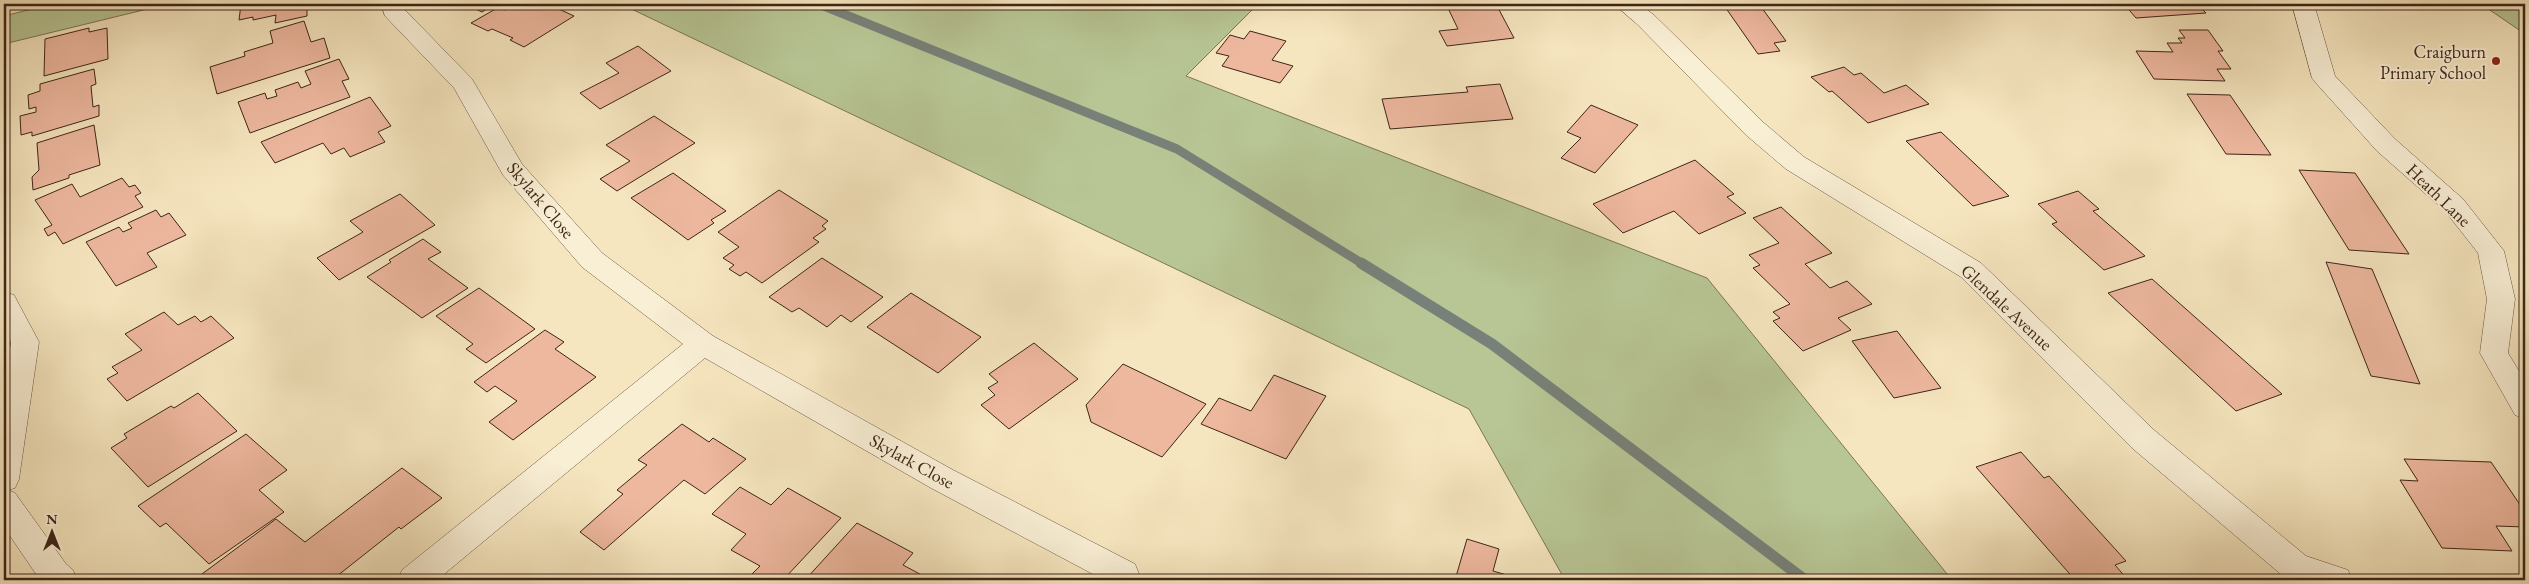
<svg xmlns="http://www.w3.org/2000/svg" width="2529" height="584" viewBox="0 0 2529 584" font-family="'EB Garamond',serif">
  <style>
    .green { fill: #b8c695; stroke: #7b7656 }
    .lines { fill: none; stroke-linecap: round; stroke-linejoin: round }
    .stream-far1 { stroke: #788179; stroke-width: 9 }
    .stream { stroke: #788179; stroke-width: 11 }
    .building { fill: #eeb89f; stroke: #3e2518 }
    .street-casing { stroke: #6c5542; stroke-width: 1 }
    .street { fill: #f9efd5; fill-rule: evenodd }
    .poi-dot { fill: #8f2418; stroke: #f9efd5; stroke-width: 2 }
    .labels { text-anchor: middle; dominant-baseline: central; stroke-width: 4; stroke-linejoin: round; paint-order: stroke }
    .poi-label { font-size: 18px; fill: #3e2518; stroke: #f9efd5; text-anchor: end }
    .street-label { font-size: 18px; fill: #3e2518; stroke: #f9efd5 }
  </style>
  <rect width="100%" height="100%" fill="#f6e6bf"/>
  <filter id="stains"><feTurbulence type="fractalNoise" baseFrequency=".004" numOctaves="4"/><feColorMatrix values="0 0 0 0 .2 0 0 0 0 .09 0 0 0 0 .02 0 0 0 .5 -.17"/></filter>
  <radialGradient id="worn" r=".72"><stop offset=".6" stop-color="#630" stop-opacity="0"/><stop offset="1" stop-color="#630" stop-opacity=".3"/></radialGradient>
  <g class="green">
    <path d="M52 4H168L4 44V16Z"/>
    <path d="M621 4H1258L1186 76 1707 278 1952 580H1565L1469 409Z"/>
    <path d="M2481 4H2525V34Z"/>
  </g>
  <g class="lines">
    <path class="stream-far1" d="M819 4 1177 149 1363 264"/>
    <path class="stream" d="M1361 263 1492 344 1805 580"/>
  </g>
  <g class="building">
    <path d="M241 4H307V16L275 23 276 15 253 20V17L239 20Z"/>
    <path d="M465 4H495L482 12Z"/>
    <path d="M515 4H548L574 16 524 47 510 40 513 38 492 29 488 31 471 23 499 7 505 10Z"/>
    <path d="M1458 4H1496L1514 38 1447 46 1439 31 1458 29 1447 6Z"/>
    <path d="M1723 4H1759L1786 41 1774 43 1780 51 1758 54Z"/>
    <path d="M2124 4H2197L2206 13 2136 18Z"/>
    <path d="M304 21 311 42 324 38 330 58 217 94 210 67 245 56 244 52 273 43 270 31Z"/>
    <path d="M89 28V32L107 28 108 59 44 76 45 39Z"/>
    <path d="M2179 30H2208L2223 51H2218L2231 69H2217L2225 81 2154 79 2136 51 2173 52 2167 43H2182L2178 38H2185Z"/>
    <path d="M1250 31 1286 41 1272 60 1293 66 1280 83 1222 66 1229 56 1216 53 1230 35 1244 39Z"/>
    <path d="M638 46 671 71 600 109 580 93 619 73 606 63Z"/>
    <path d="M339 59 349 79 342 81 350 97 250 133 238 102 265 93 267 99 277 96 275 90 298 82 301 88 311 84 305 71Z"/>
    <path d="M1844 67 1854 75 1861 73 1884 93 1906 85 1929 104 1868 123 1832 91 1829 92 1811 77Z"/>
    <path d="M94 69 96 84 91 86 93 107 99 105V116L32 136V132L21 135 20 116 36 112V107L29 109 28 95 40 91V84Z"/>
    <path d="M1500 84 1513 119 1390 129 1382 99 1468 92 1466 87Z"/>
    <path d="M2187 94 2230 95 2271 155 2226 154Z"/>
    <path d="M370 97 391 126 378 132 385 142 350 157 344 148 331 154 323 143 275 163 261 142Z"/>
    <path d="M1591 105 1638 125 1595 173 1561 158 1581 138 1567 132Z"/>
    <path d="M654 116 695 143 617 191 600 179 630 161 606 145Z"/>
    <path d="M94 125 100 165 69 175V178L33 190 32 177 39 170 37 143Z"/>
    <path d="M1941 132 2009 196 1973 206 1906 141Z"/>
    <path d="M1695 160 1734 194 1727 197 1746 213 1699 234 1674 211 1623 233 1593 204Z"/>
    <path d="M2299 170 2355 173 2409 254 2349 250Z"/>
    <path d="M673 173 726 211 711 220 714 223 688 240 631 198Z"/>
    <path d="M122 178 129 187 135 185 141 193 135 196 143 207 63 244 55 232 48 236 44 229 52 225 35 200 72 184 80 197Z"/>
    <path d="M779 190 828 221 822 226 826 229 813 238 819 242 762 283 746 272 740 276 729 269 734 265 723 258 739 247 718 232Z"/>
    <path d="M2078 191 2099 209 2093 211 2145 256 2104 270 2052 224 2057 222 2038 204Z"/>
    <path d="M400 194 435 225 339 280 317 258 363 232 350 221Z"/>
    <path d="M1781 207 1832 253 1805 264 1830 288 1847 281 1872 304 1838 318 1851 330 1803 351 1773 321 1780 318 1773 312 1790 304 1753 268 1760 265 1749 255 1779 243 1753 218Z"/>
    <path d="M156 210 161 217 169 213 186 235 147 253 157 267 116 286 86 242 119 227 123 232 132 228 128 223Z"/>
    <path d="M423 239 441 252 428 259 468 288 422 318 367 277 391 262 389 260Z"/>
    <path d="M822 258 883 297 851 322 841 315 827 327 799 308 792 312 769 297Z"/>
    <path d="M2326 262 2372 269 2420 384 2371 376Z"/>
    <path d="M2152 279 2282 394 2236 411 2108 293Z"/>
    <path d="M479 288 535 329 486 363 466 349 473 344 436 316Z"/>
    <path d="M911 293 981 337 938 373 867 327Z"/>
    <path d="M164 312 178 325 195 316 201 322 211 316 234 338 127 401 107 379 118 373 112 367 142 350 125 334Z"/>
    <path d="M545 330 564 342 555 349 596 377 513 440 489 422 517 401 495 386 487 392 474 382Z"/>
    <path d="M1897 331 1941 388 1894 398 1852 341Z"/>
    <path d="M1034 343 1078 379 1009 429 981 405 995 395 988 388 998 382 989 374Z"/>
    <path d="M1123 364 1206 404 1162 457 1091 422 1086 405Z"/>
    <path d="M1274 375 1326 396 1286 459 1201 424 1219 398 1251 411Z"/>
    <path d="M198 393 237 431 148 487 111 448 127 438 124 434 171 406 174 408Z"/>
    <path d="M682 424 709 442 713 438 746 459 705 494 684 480 604 550 580 532 623 494 617 490 647 465 638 460Z"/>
    <path d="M246 434 287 470 259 490 284 512 209 564 166 523 160 527 138 506Z"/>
    <path d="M2021 452 2044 478 2049 476 2126 561 2115 565 2128 580H2075L1976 467Z"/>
    <path d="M2404 459 2491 462 2525 512V527L2496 526 2512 551 2442 548 2400 480 2418 481Z"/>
    <path d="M402 468 442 498 401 529 399 527 332 580H209L202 574 276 519 305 542Z"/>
    <path d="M740 487 771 505 788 488 841 518 783 580H753L748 578 760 566 731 550 746 534 712 514Z"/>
    <path d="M857 523 913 553 903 565 931 580H805Z"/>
    <path d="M1467 539 1499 549 1493 571 1524 580H1455Z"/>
  </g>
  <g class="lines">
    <g class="street-casing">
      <g id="street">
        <path d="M381 4H403L404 9 472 79 522 164 602 253 713 336 953 470 1135 564 1139 574 1136 580H1104L931 488 705 358 437 580H398L402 570 683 344 582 267 503 175 454 88 385 16Z"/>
        <path d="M1614 4H1639L1654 15 1764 123 1804 157 1981 263 2154 430 2306 556 2348 570 2352 580H2296L2283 576 2132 448 1961 277 1786 169 1746 135 1638 25Z"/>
        <path d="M2292 4H2314L2335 76 2395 139 2463 199 2504 251 2515 299 2508 353 2525 381V419L2515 415 2480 353 2487 299 2478 253 2445 211 2377 151 2316 83 2312 78Z"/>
        <path d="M4 292 14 295 39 342 19 479 15 488 8 490 15 493 66 564 73 570 77 580H40L4 527V385L11 342 4 328Z"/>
      </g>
    </g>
    <use href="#street" class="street"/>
  </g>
  <circle class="poi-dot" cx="2496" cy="61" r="5"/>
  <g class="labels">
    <g class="poi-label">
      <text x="2486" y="51">Craigburn<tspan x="2486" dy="21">Primary School</tspan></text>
    </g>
    <g class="street-label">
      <text transform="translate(2439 195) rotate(44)">Heath Lane</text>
      <text transform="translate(541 200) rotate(50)">Skylark Close</text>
      <text transform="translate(2007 307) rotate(43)">Glendale Avenue</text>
      <text transform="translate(912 461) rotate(29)">Skylark Close</text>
    </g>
  </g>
  <rect width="2529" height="584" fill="none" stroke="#f6e6bf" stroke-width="20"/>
  <rect x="5" y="5" width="2519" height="574" fill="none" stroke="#3e2518" stroke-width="2.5"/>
  <rect x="10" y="10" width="2509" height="564" fill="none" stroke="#3e2518"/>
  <g transform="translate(52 532)" stroke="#f9efd5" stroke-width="4" paint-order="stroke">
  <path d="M0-4L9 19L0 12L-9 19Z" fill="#3e2518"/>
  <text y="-8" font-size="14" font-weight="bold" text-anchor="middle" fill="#3e2518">N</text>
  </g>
  <rect width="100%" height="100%" filter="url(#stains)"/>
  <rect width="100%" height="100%" fill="url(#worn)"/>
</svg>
